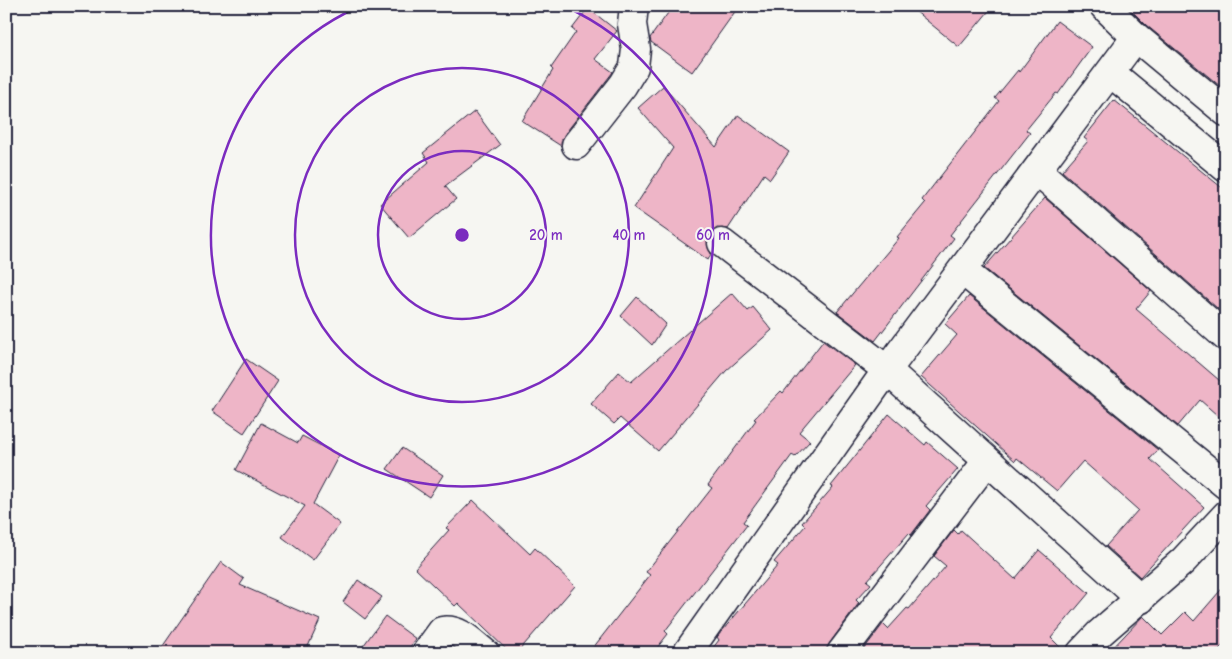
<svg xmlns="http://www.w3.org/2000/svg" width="1232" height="659" viewBox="0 0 1232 659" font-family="'Comic Neue',sans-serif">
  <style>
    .building { fill: #eeb5c7; stroke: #22223b }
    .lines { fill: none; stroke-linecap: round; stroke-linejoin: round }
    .minor-casing { stroke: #22223b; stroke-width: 31 }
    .minor { stroke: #f6f6f2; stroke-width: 28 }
    .ring { fill: none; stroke: #7b2cbf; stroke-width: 2.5 }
    .centre { fill: #7b2cbf; stroke: #f6f6f2; stroke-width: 2.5 }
    .ring-label { font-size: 15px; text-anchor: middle; font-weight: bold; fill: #7b2cbf; stroke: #f6f6f2; stroke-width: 4; stroke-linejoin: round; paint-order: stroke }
  </style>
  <rect width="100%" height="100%" fill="#f6f6f2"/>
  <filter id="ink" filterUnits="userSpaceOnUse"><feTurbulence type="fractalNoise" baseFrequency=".02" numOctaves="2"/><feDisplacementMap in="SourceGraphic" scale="10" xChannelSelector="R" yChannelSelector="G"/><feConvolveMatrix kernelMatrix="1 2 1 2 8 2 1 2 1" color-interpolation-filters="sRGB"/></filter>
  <g filter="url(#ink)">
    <g class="building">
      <path d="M673 6H739L692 72 651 42 650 38Z"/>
      <path d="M909 6H993L959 47Z"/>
      <path d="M1127 6H1226V91L1146 25Z"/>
      <path d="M588 8 617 31 595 59 613 72 564 135 561 146 522 121 553 70 551 68 576 32 572 29Z"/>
      <path d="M1057 21 1092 47 1058 94 1056 93 1026 130 1030 133 950 235 954 238 875 341 837 312 899 238 897 237 925 203 922 200 999 101 995 98 1018 70 1019 72Z"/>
      <path d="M663 86 716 147 738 115 789 152 770 179 764 174 728 229 717 228 709 234 707 241 711 254 708 260 634 208 673 148 638 108Z"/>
      <path d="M1114 100 1226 191V316L1062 171 1088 141 1084 138Z"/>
      <path d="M475 111 500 145 445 186 456 199 409 238 380 204 429 162 423 153Z"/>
      <path d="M1045 198 1151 291 1136 309 1226 386V423L1200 400 1178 426 984 268Z"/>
      <path d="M732 293 748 311 753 307 772 330 726 371 658 451 620 418 614 424 591 404 619 372 631 382Z"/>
      <path d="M969 296 1158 450 1150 459 1204 507 1140 577 1106 546 1138 510 1083 461 1057 491 1017 458 1015 461 921 377 957 335 945 324Z"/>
      <path d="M637 297 666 324 652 345 621 316Z"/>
      <path d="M823 341 855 365 799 432 810 441 795 457 792 455 743 522 747 525 665 631 668 634 653 653H589L650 575 646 572 712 488 708 485 756 420 754 419 781 391 783 393Z"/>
      <path d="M246 359 278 381 244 433 212 411Z"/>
      <path d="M889 414 925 445 927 442 958 469 926 506 930 510 911 535 909 533 867 581 871 584 856 600 859 603 829 644 826 653H709L719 640 717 637 778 565 774 562 805 526 802 523 833 487 831 486Z"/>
      <path d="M261 423 298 443 302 436 339 455 313 504 340 524 313 560 282 537 305 506 236 470Z"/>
      <path d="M402 448 443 475 429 497 387 469Z"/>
      <path d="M473 500 530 554 535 548 575 586 517 653H510L458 603 455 606 415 568 449 530 446 528Z"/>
      <path d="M954 530 958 534 961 530 1015 579 1039 550 1089 593 1051 638 1066 653H861L883 624 888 629 907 608 909 609 946 566 934 556Z"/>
      <path d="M221 562 244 579 240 585 320 620 305 653H158Z"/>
      <path d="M358 580 382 597 365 619 343 602Z"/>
      <path d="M1226 584V642L1215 653H1108L1143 616 1162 635 1185 612 1194 621Z"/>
      <path d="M385 616 416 639 405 653H358Z"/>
    </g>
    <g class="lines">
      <g class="minor-casing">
        <g id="minor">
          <path d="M1104 6 1136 37 1226 112"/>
          <path d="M1111 73 1226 168"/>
          <path d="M576 145 623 85 634 67 636 49 632 24 634 6"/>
          <path d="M1038 171 1226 337"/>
          <path d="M722 243 887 370 1141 599"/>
          <path d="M963 271 1226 485"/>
          <path d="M426 653 442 631C460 628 472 643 485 653"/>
          <path d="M687 653 887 370 1136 37"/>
          <path d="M841 653 987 461"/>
          <path d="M1081 653 1100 633 1183 561 1226 515"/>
        </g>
      </g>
      <use href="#minor" class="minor"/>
    </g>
  </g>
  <g class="ring">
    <circle cx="462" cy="235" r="84"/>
    <circle cx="462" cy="235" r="167"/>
    <path d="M566 7A251 251 0 1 1 358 7"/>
  </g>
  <circle cx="462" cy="235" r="8" class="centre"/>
  <g class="ring-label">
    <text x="546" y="240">20 m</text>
    <text x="629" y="240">40 m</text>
    <text x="713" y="240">60 m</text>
  </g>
  <rect width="1232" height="659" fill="none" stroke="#f6f6f2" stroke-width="25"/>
  <rect x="12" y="12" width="1207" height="634" fill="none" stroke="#22223b" stroke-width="2" filter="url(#ink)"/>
</svg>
